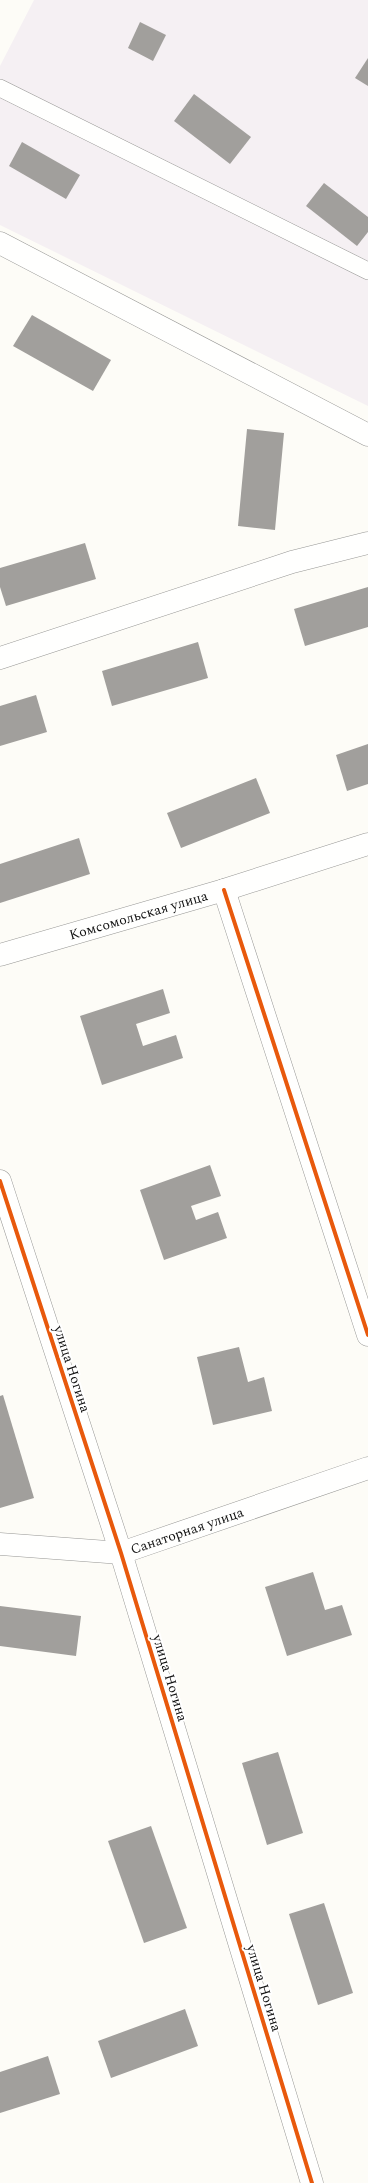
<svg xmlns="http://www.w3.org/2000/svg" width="368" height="2183" viewBox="0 0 368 2183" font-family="Spectral,serif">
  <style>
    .industrial { fill: #f5f0f3 }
    .building { fill: #a19f9c }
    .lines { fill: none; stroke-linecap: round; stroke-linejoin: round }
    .lane-casing { stroke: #979795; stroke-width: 18 }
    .street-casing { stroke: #979795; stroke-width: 23 }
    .lane { stroke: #fffffe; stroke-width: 17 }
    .street { stroke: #fffffe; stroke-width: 22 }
    .cycleway-casing { stroke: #fff; stroke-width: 6 }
    .cycleway { stroke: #e8590c; stroke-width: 4 }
    .labels { text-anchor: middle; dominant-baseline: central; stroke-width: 4; stroke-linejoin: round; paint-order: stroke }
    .street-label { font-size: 14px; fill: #111; stroke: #fff }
  </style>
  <rect width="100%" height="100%" fill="#fdfcf7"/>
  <path class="industrial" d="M34 0H368V406L0 225V66Z"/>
  <g class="building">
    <path d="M140 22 166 35 153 61 128 48Z"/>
    <path d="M368 58V86L355 78Z"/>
    <path d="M194 94 251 137 230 164 174 121Z"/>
    <path d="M22 142 80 175 66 199 9 166Z"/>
    <path d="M324 183 368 217V232L357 246 306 206Z"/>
    <path d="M32 315 111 360 93 391 13 346Z"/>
    <path d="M247 429 284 433 275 530 238 526Z"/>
    <path d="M85 543 96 579 6 606 0 587V568Z"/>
    <path d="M368 587V627L305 646 294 609Z"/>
    <path d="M198 642 208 678 112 706 102 671Z"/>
    <path d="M36 695 47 732 0 746V706Z"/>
    <path d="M368 744V784L347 791 336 755Z"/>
    <path d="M256 778 270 813 181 848 167 813Z"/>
    <path d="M79 838 90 874 0 903V864Z"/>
    <path d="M163 989 170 1013 136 1024 143 1046 176 1035 183 1058 102 1085 80 1016Z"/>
    <path d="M210 1165 221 1196 191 1206 196 1220 218 1212 227 1238 164 1260 140 1190Z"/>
    <path d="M239 1347 248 1382 264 1377 272 1411 213 1425 197 1357Z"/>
    <path d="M3 1395 34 1498 0 1508V1396Z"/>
    <path d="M313 1572 325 1610 342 1605 352 1635 287 1656 265 1587Z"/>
    <path d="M0 1606 81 1616 76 1656 0 1646Z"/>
    <path d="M278 1752 303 1833 267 1845 242 1763Z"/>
    <path d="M151 1826 187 1928 144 1943 108 1841Z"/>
    <path d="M324 1903 353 1993 318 2005 289 1914Z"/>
    <path d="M185 2009 198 2046 111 2078 98 2041Z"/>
    <path d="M48 2056 60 2094 0 2113V2072Z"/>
  </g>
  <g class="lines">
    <g class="lane-casing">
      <path id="lane" d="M0 88 368 271"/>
    </g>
    <g class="street-casing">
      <g id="street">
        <path d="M0 243 368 435"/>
        <path d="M0 658 292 562 368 543"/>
        <path d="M224 890 368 1335"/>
        <path id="s1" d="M0 955 224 890 368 844"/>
        <path d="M0 1181 121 1553 312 2183"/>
        <path id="s2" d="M0 1544 121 1553 368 1468"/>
      </g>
    </g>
    <use href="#lane" class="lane"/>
    <use href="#street" class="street"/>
    <g class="cycleway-casing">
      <g id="cycleway">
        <path d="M224 890 368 1335"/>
        <path d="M0 1181 121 1553 312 2183"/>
      </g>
    </g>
    <use href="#cycleway" class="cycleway"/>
  </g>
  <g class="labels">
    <g class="street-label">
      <text stroke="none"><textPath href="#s1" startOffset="144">Комсомольская улица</textPath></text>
      <text transform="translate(72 1369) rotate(72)">улица Ногина</text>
      <text stroke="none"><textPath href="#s2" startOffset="191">Санаторная улица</textPath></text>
      <text transform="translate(170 1678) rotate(73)">улица Ногина</text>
      <text transform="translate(264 1988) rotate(73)">улица Ногина</text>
    </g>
  </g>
</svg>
